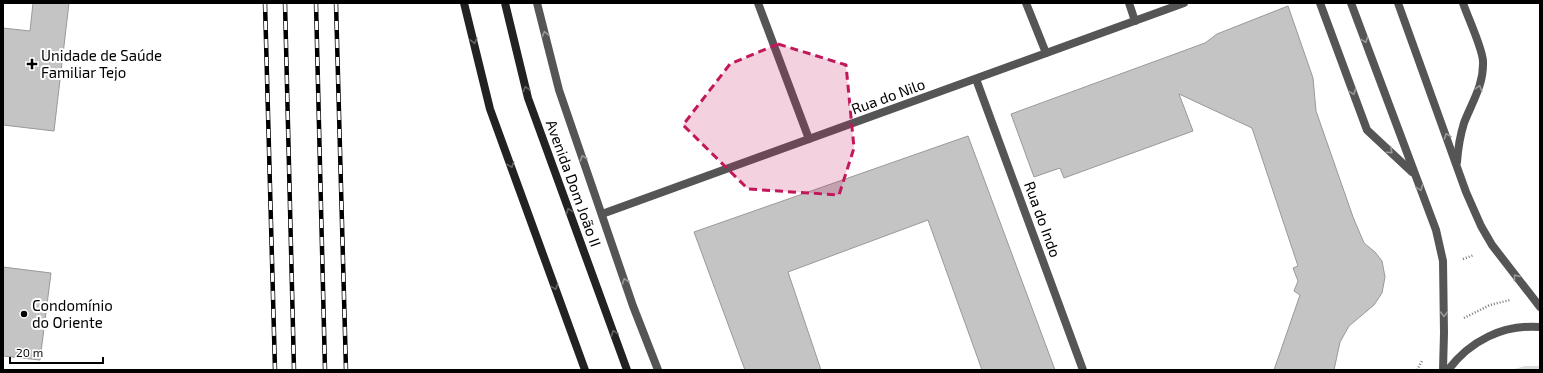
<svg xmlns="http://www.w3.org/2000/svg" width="1543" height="373" viewBox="0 0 1543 373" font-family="'Exo 2',sans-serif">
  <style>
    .green { fill: #dcdcdc }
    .building { fill: #c4c4c4; stroke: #999 }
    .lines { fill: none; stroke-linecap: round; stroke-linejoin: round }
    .path { stroke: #777; stroke-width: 2.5; stroke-dasharray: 1 2; stroke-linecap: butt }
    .service { stroke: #555; stroke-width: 8 }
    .minor { stroke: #555; stroke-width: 8 }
    .secondary { stroke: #222; stroke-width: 8 }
    .rail-casing { stroke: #000; stroke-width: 4.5 }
    .rail { stroke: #fff; stroke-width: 3; stroke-dasharray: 9; stroke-linecap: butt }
    .oneway { stroke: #999 }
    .oneway2 { stroke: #646464 }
    .marked { fill: #c2185b; fill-opacity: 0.2; stroke: #c2185b; stroke-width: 3; stroke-dasharray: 8 5; stroke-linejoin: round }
    .poi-dot { fill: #000; stroke: #fff; stroke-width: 1.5 }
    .labels { text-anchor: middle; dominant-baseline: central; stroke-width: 4; stroke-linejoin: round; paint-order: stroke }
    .poi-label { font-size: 15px; fill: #000; stroke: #fff; text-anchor: start }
    .street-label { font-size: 15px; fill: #000; stroke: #fff }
  </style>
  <rect width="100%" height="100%" fill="#fff"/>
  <path class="green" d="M1525 366H1540V370H1511Z"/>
  <g class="building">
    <path d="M33 3H69L54 131 3 125V28L30 31Z"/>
    <path d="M1288 6 1313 78 1316 111 1353 217 1364 243 1375 252 1382 261 1385 277 1382 293 1374 305 1349 326 1340 342 1334 370H1274L1300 295 1294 291 1298 281 1293 268 1298 266 1252 128 1179 94 1193 131 1064 178 1060 168 1034 177 1011 114 1205 43 1217 34Z"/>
    <path d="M968 136 1055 370H982L928 220 788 272 821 370H745L694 232Z"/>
    <path d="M3 267 51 273 40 360 3 356Z"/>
  </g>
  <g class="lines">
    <g class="path">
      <path d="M1463 259 1474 255"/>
      <path d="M1464 318 1490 305 1510 300"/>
      <path d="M1417 370 1422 361"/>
    </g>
    <g class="service">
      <path d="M758 3 809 139"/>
      <path d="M1129 3 1135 21"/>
    </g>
    <g class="minor">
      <path d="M537 3 559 90 633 306 658 370"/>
      <path d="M1026 3 1046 53"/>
      <path d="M1320 3 1367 130 1412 172"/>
      <path d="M1351 3 1436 230 1443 261 1444 333 1443 370"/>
      <path d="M1398 3 1466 192 1481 226 1492 245 1540 307"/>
      <path d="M976 79 1083 370"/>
      <path d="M1457 162C1458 148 1460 136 1464 123 1472 102 1484 85 1483 61 1482 47 1468 18 1463 3"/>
      <path d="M602 214 1184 3"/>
      <path d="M1448 370C1470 341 1503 324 1540 327"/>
    </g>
    <g class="secondary">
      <path d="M464 3 490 109 585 370"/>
      <path d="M505 3 528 98 627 370"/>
    </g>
    <g class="rail-casing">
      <g id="rail">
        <path d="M265 3 275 370"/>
        <path d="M285 3 294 370"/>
        <path d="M316 3 325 370"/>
        <path d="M336 3 346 370"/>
      </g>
    </g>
    <use href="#rail" class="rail"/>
  </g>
  <defs><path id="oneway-chevron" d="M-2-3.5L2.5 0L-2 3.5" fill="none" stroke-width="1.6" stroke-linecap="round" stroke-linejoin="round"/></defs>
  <g class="oneway">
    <use href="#oneway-chevron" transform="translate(545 34) rotate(-104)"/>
    <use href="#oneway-chevron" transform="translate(1365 40) rotate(70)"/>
    <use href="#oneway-chevron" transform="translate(1479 88) rotate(-73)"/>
    <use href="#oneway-chevron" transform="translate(1353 92) rotate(70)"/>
    <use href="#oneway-chevron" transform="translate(1447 136) rotate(-110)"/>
    <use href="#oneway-chevron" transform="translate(1390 151) rotate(42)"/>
    <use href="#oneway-chevron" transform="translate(583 158) rotate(-109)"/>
    <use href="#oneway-chevron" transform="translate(1420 188) rotate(69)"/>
    <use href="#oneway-chevron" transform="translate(1516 277) rotate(-127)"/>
    <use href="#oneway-chevron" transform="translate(625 281) rotate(-109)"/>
    <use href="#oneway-chevron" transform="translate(1444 314) rotate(89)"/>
  </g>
  <g class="oneway2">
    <use href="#oneway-chevron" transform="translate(474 41) rotate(76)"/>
    <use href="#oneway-chevron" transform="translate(526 89) rotate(-104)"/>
    <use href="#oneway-chevron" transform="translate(511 165) rotate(70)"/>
    <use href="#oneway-chevron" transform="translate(569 211) rotate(-110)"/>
    <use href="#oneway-chevron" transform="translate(555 287) rotate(70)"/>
    <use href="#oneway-chevron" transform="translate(614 333) rotate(-110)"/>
  </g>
  <path class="marked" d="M778 44 846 65 854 148 839 195 748 189 683 125 730 64Z"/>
  <g class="poi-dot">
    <path d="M30 58h4v4h4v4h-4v4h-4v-4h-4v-4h4z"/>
    <circle cx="24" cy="314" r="4"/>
  </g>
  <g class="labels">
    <g class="poi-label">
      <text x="41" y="55">Unidade de Saúde<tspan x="41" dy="17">Familiar Tejo</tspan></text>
      <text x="32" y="305">Condomínio<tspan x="32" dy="17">do Oriente</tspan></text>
    </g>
    <g class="street-label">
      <text transform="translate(888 96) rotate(-20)">Rua do Nilo</text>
      <text transform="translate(574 183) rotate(70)">Avenida Dom João II</text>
      <text transform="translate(1043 219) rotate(70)">Rua do Indo</text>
    </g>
  </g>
  <rect width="1543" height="373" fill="none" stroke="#000000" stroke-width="8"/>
  <path d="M10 357v6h93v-6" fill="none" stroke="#000000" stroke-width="2"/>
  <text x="16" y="357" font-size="12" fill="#000000" stroke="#ffffff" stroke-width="3" paint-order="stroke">20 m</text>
</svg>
